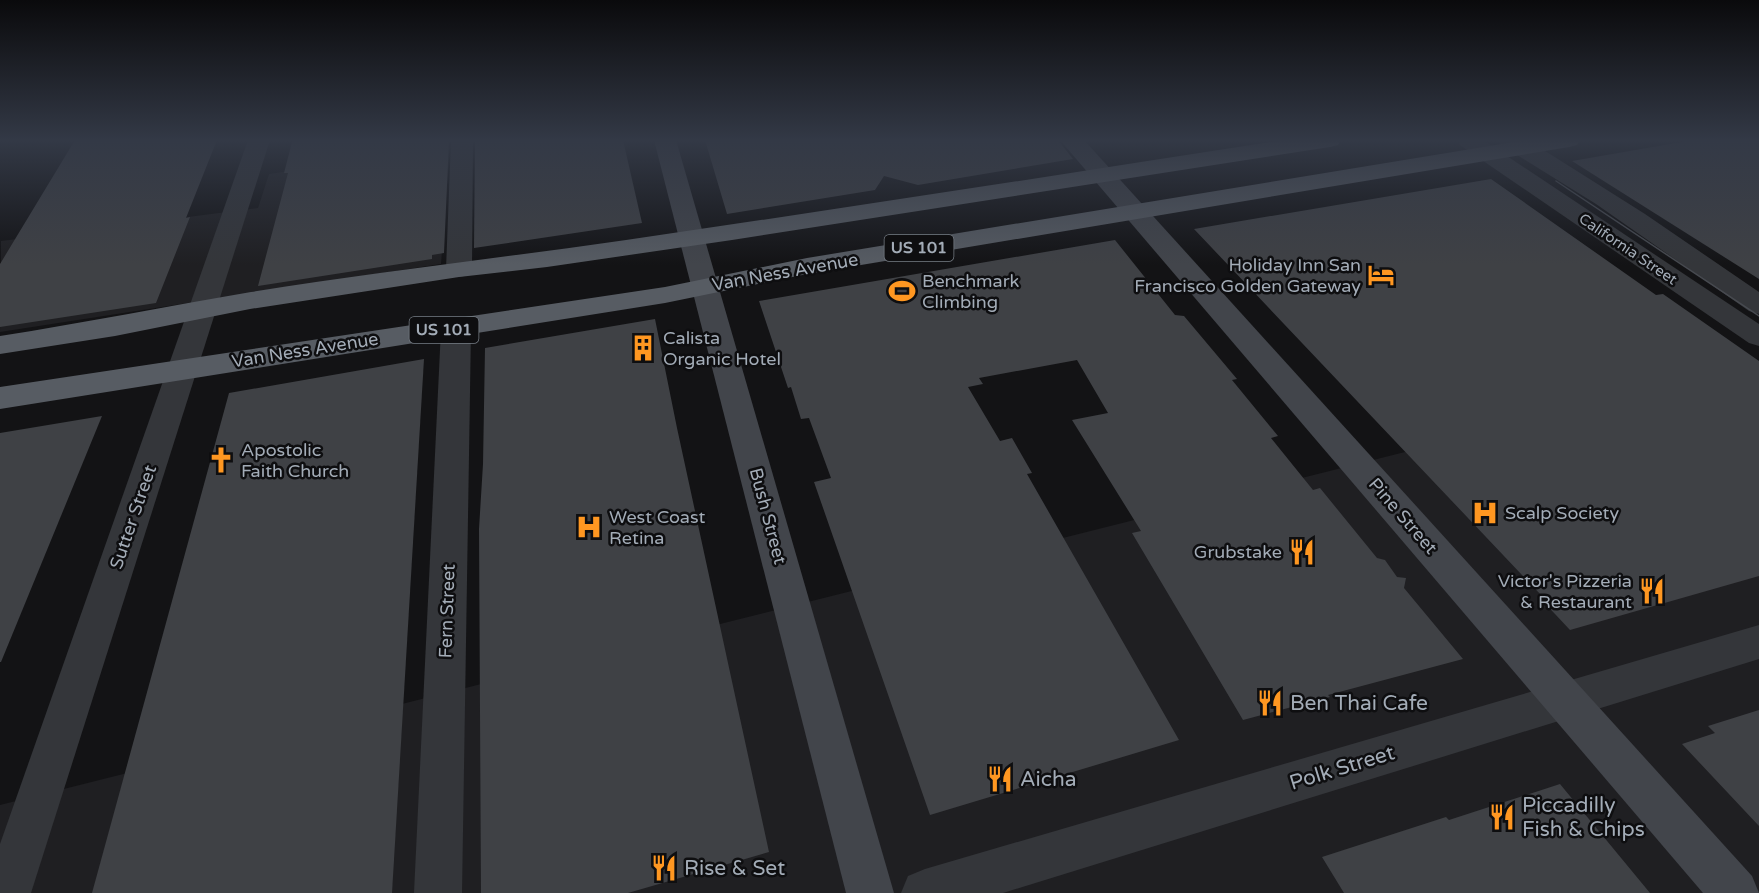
<svg xmlns="http://www.w3.org/2000/svg" width="1759" height="893" viewBox="0 0 1759 893" font-family="'Varela Round',sans-serif">
  <style>
    .built { fill: #1f1f22 }
    .building { fill: #3f4145 }
    .lines { fill: none; stroke-linecap: round; stroke-linejoin: round }
    .minor { fill: #34363a; fill-rule: evenodd }
    .tertiary { fill: #34363a; fill-rule: evenodd }
    .secondary { fill: #42454b; fill-rule: evenodd }
    .trunk { fill: #575c63; fill-rule: evenodd }
    .tram { stroke: #474a50; stroke-width: 1.5 }
    .labels { text-anchor: middle; dominant-baseline: central; stroke-width: 5; stroke-linejoin: round; paint-order: stroke }
    .far-street-label { font-size: 15px; fill: #a3acb7; stroke: #0e0e10 }
    .shield { fill: #0e0e10; stroke: #767d85; stroke-width: 1.5 }
    .shield-label { font-size: 16px; font-weight: bold; fill: #a3acb7 }
    .poi-label { font-size: 18px; fill: #a3acb7; stroke: #0e0e10; text-anchor: start }
    .street-label { font-size: 18px; fill: #a3acb7; stroke: #0e0e10 }
    .near-poi-label { font-size: 21px; fill: #a3acb7; stroke: #0e0e10; text-anchor: start }
    .near-street-label { font-size: 21px; fill: #a3acb7; stroke: #0e0e10 }
  </style>
  <rect width="100%" height="100%" fill="#131315"/>
  <g class="built">
    <path d="M450 147 441 264 0 332 1 241 258 208 269 174Z"/>
    <path d="M1759 363V893H0V805Z"/>
  </g>
  <g class="building">
    <path d="M75 140H217L186 218 190 217 156 303 0 327V264Z"/>
    <path d="M305 140H449L444 253 432 255V259L258 286 288 173H284L292 142Z"/>
    <path d="M475 140H623L642 223 474 248Z"/>
    <path d="M705 140H1058L1073 159 918 185 884 176 875 190 727 214Z"/>
    <path d="M1693 140H1759V279L1572 161Z"/>
    <path d="M1491 179 1656 295 1663 294 1759 361V576L1570 630 1540 598 1541 595 1194 229Z"/>
    <path d="M1115 240 1175 315 1184 316 1237 379 1232 380 1278 436 1271 438 1313 490 1320 488 1377 558 1385 560 1397 577 1406 578 1404 588 1463 659 1328 695 1330 697 1243 720 1132 533 1141 531 1072 420 1108 413 1077 360 979 378 983 384 968 387 1000 441 1012 438 1032 473 1027 474 1179 740 930 815 814 482 831 478 809 418 801 419 791 387 788 388 759 301Z"/>
    <path d="M655 319 677 428 769 852 628 893H481L479 529 483 464 485 348Z"/>
    <path d="M424 359 392 893H92L229 393Z"/>
    <path d="M102 416 1 662H0V433Z"/>
    <path d="M1759 710V826L1682 744 1715 733 1708 726Z"/>
    <path d="M1560 784 1650 893H1344L1322 857 1446 817 1449 820Z"/>
  </g>
  <g class="lines">
    <g class="minor">
      <path d="M248 140H270L31 893H0V844Z"/>
      <path d="M451 140H473L472 269 469 275 459 277 449 275 446 269Z"/>
      <path d="M456 320 466 323 471 329 462 893H414L441 329 446 323Z"/>
    </g>
    <g class="tertiary">
      <path d="M1457 140H1483L1759 324V346L1749 343 1460 145Z"/>
      <path d="M1498 140H1526L1550 154 1645 214 1759 292V314L1749 311 1596 204 1501 145Z"/>
      <path d="M1759 625V659L1003 893H901L908 876 925 869Z"/>
    </g>
    <g class="secondary">
      <path d="M654 140H676L894 893H846Z"/>
      <path d="M1060 140H1084L1752 876 1759 893H1703Z"/>
    </g>
    <g class="trunk">
      <path d="M1284 140H1341L1338 145 1330 147 732 240 547 267 459 277 250 309 115 336 0 354V336C84 323 167 306 251 292 375 272 501 258 626 240 845 208 1065 174 1284 140Z"/>
      <path d="M1526 140H1580L1577 145 1569 147 807 274 665 303 0 409V387L665 287 807 258Z"/>
    </g>
    <path class="tram" d="M1556 181 1759 316"/>
  </g>
  <linearGradient id="sky" x2="0" y2="1"><stop stop-color="#0a0a0c"/><stop offset="0.53" stop-color="#333946"/><stop offset="1" stop-color="#333946" stop-opacity="0"/></linearGradient>
  <rect width="1759" height="265" fill="url(#sky)"/>
  <defs>
    <g id="hotel-bare" transform="scale(2.07)"><path d="M-6-4.5h1.5V1H6V5H4.5V3h-9V5H-6ZM-4 0a1.8 1.8 0 1 1 3.6 0ZM.5 0V-2.5h3Q6-2.5 6 0Z" fill="#ff9721" stroke="#0e0e10" stroke-width="2.5" paint-order="stroke"/></g>
    <g id="stadium-bare" transform="scale(2.07)"><path d="M0-5a6.5 5 0 1 0 0 10a6.5 5 0 1 0 0-10ZM-3.5-1.8h7v3.6h-7Z" fill="#ff9721" stroke="#0e0e10" stroke-width="2.5" paint-order="stroke"/></g>
    <g id="building-bare" transform="scale(2.07)"><path d="M-4-6H4V6H1V3H-1V6H-4ZM-2.5-4.3h1.7v1.8h-1.7ZM.8-4.3h1.7v1.8H.8ZM-2.5-1h1.7V.8h-1.7ZM.8-1h1.7V.8H.8Z" fill="#ff9721" stroke="#0e0e10" stroke-width="2.5" paint-order="stroke"/></g>
    <g id="church-bare" transform="scale(2.07)"><path d="M-1.2-6h2.4v3.5h3.3v2.4h-3.3V6h-2.4V-.1h-3.3v-2.4h3.3Z" fill="#ff9721" stroke="#0e0e10" stroke-width="2.5" paint-order="stroke"/></g>
    <g id="hospital-bare" transform="scale(2.07)"><path d="M-5-5h3v3.5h4V-5h3V5h-3V1.5h-4V5h-3Z" fill="#ff9721" stroke="#0e0e10" stroke-width="2.5" paint-order="stroke"/></g>
    <g id="restaurant-bare" transform="scale(2.07)"><path d="M-5-6h1v4h1v-4h1v4h1v-4h1v5L-1.5 .5V6h-2V.5L-5-1ZM5-6V6H3V1.5H1.5Q1.5-4 5-6Z" fill="#ff9721" stroke="#0e0e10" stroke-width="2.5" paint-order="stroke"/></g>
  </defs>
  <g fill-rule="evenodd">
    <use href="#hotel-bare" x="1381" y="275"/>
    <use href="#stadium-bare" x="902" y="291"/>
    <use href="#building-bare" x="643" y="348"/>
    <use href="#church-bare" x="221" y="460"/>
    <use href="#hospital-bare" x="1485" y="513"/>
    <use href="#hospital-bare" x="589" y="527"/>
    <use href="#restaurant-bare" x="1302" y="552"/>
    <use href="#restaurant-bare" x="1652" y="591"/>
    <use href="#restaurant-bare" x="1270" y="703"/>
    <use href="#restaurant-bare" x="1000" y="779"/>
    <use href="#restaurant-bare" x="1502" y="817"/>
    <use href="#restaurant-bare" x="664" y="868"/>
  </g>
  <g class="labels">
    <g class="far-street-label">
      <text transform="translate(1628 249) rotate(34)">California Street</text>
    </g>
    <g class="shield">
      <rect x="884.5" y="235" width="69" height="26" rx="4.5"/>
      <rect x="409.5" y="317" width="69" height="26" rx="4.5"/>
    </g>
    <g class="shield-label">
      <text x="919" y="248">US 101</text>
      <text x="444" y="330">US 101</text>
    </g>
    <g class="poi-label">
      <text x="1361" y="265" text-anchor="end">Holiday Inn San<tspan x="1361" dy="21">Francisco Golden Gateway</tspan></text>
      <text x="922" y="281">Benchmark<tspan x="922" dy="21">Climbing</tspan></text>
      <text x="663" y="338">Calista<tspan x="663" dy="21">Organic Hotel</tspan></text>
      <text x="241" y="450">Apostolic<tspan x="241" dy="21">Faith Church</tspan></text>
      <text x="1505" y="513">Scalp Society</text>
      <text x="609" y="517">West Coast<tspan x="609" dy="21">Retina</tspan></text>
      <text x="1282" y="552" text-anchor="end">Grubstake</text>
      <text x="1632" y="581" text-anchor="end">Victor's Pizzeria<tspan x="1632" dy="21">&amp; Restaurant</tspan></text>
    </g>
    <g class="street-label">
      <text transform="translate(785 272) rotate(-10)">Van Ness Avenue</text>
      <text transform="translate(305 350) rotate(-9)">Van Ness Avenue</text>
      <text transform="translate(768 516) rotate(75)">Bush Street</text>
      <text transform="translate(1403 516) rotate(49)">Pine Street</text>
      <text transform="translate(133 517) rotate(-71)">Sutter Street</text>
      <text transform="translate(447 611) rotate(-88)">Fern Street</text>
    </g>
    <g class="near-poi-label">
      <text x="1290" y="703">Ben Thai Cafe</text>
      <text x="1020" y="779">Aicha</text>
      <text x="1522" y="805">Piccadilly<tspan x="1522" dy="24">Fish &amp; Chips</tspan></text>
      <text x="684" y="868">Rise &amp; Set</text>
    </g>
    <g class="near-street-label">
      <text transform="translate(1342 768) rotate(-17)">Polk Street</text>
    </g>
  </g>
</svg>
